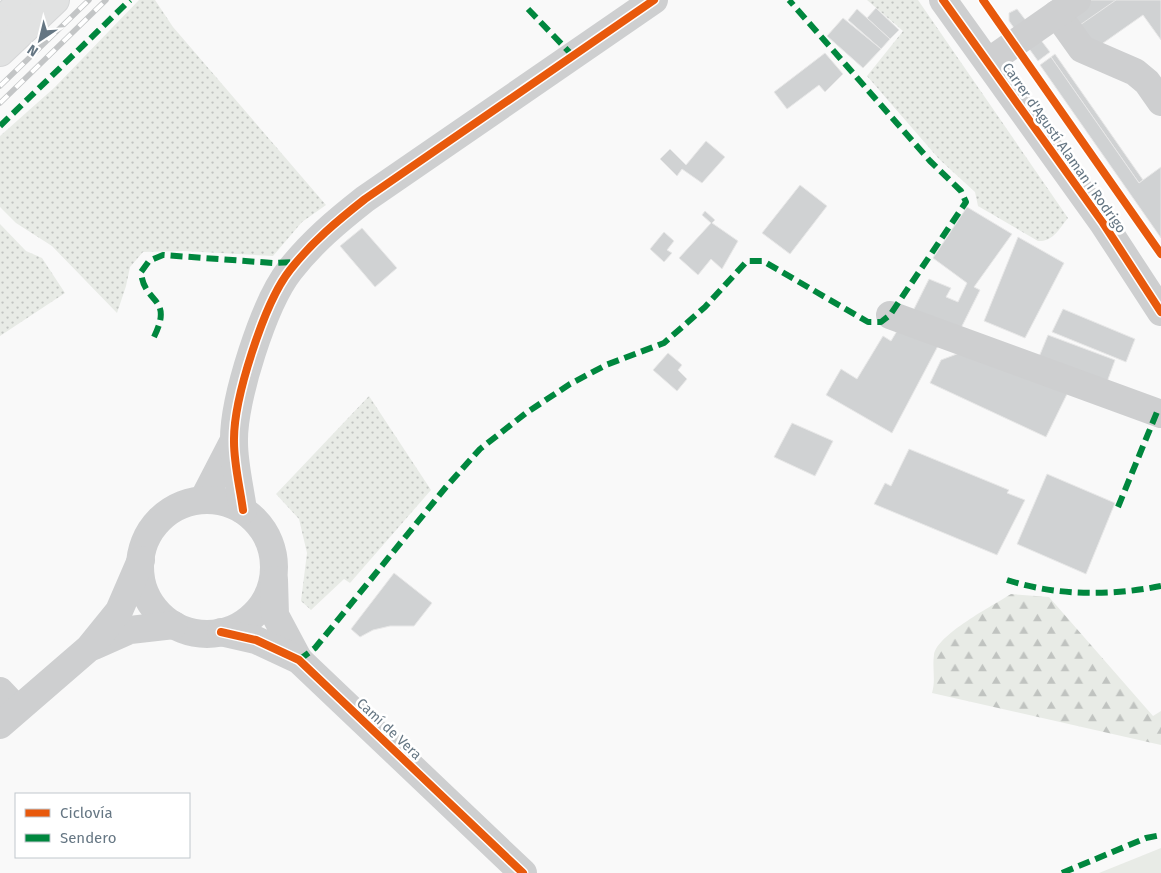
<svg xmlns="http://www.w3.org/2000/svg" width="1161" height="873" viewBox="0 0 1161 873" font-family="'Fira Sans',sans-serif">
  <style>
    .grass { fill: #e8ebe6 }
    .forest { fill: url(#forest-firs) }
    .garden { fill: url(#garden-dots) }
    .building { fill: #d0d2d3; stroke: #e8e8e8 }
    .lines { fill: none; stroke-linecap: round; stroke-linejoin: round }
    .major-casing { stroke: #d5d6d7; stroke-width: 30 }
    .minor { stroke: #cecfd0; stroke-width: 28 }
    .major { stroke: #e1e2e2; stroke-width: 28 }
    .rail-casing { stroke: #c3c5c6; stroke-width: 5.5 }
    .rail { stroke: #fff; stroke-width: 4; stroke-dasharray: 11; stroke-linecap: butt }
    .quiet { stroke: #00873e; stroke-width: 6; stroke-dasharray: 12 6; stroke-linecap: butt }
    .cycleway-casing { stroke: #fff; stroke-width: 11 }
    .cycleway { stroke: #e8590c; stroke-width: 8 }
    .labels { text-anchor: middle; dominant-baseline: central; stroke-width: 5; stroke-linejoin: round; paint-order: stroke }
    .street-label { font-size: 14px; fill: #657683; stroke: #fff }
  </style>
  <defs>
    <pattern id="forest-firs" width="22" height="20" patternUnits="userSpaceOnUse" patternTransform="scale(1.25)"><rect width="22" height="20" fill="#e8ebe6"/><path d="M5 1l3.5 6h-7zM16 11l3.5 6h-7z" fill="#c0c3c0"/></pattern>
    <pattern id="garden-dots" width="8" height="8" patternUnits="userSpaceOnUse" patternTransform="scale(1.25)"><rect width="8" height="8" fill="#e8ebe6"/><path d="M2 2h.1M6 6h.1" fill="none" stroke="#c0c3c0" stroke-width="1.8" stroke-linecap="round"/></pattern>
  </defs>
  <rect width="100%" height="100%" fill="#f9f9f9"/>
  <path class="grass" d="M1161 848V873H1099Z"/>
  <path class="forest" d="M1011 594 1049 597 1153 716 1161 711V745L932 693C936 679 932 669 934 655 936 635 994 605 1011 594Z"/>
  <g class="garden">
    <path d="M139 0H155L173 27 326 205 302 222 273 256 183 251 143 252 130 267 126 286 117 313 52 246 16 223 0 207V136L54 88Z"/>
    <path d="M867 0H918L1068 218C1059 229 1053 242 1038 241L978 206 975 192 939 159 867 76 903 31Z"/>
    <path d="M0 224 26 251 42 258 65 293 0 336Z"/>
    <path d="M369 396 431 490 350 583 344 579 311 610 301 601 307 553 299 519 276 494Z"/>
  </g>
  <g class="building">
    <path d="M1063 0H1124L1082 29Z"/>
    <path d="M1116 0H1161V40L1143 15 1096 48 1080 25Z"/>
    <path d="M876 8 899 30 890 39 867 18Z"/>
    <path d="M857 9 890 39 881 49 848 20Z"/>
    <path d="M1017 9 1050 52 1038 61 1009 21V13Z"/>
    <path d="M843 18 881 49 863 68 827 36Z"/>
    <path d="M825 53 843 74 825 92 819 85 787 109 774 92Z"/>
    <path d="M1055 54 1143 180 1139 183 1051 57Z"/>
    <path d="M1051 57 1139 183 1161 167V238L1040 65Z"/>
    <path d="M706 141 725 157 702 183 682 169 677 176 660 159 670 149 686 165Z"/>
    <path d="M800 185 827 206 790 254 762 233Z"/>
    <path d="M967 207 1012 234 974 287 980 290 956 338 910 317 929 279 951 288 946 297 958 302 967 283 933 258Z"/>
    <path d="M705 211 715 220 712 223 738 241 722 269 711 259 698 275 679 258 711 223 702 215Z"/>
    <path d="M362 228 397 268 375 287 340 246Z"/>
    <path d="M664 232 674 241 667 250 672 253 664 262 650 249Z"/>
    <path d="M1018 237 1064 263 1025 338 984 321Z"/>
    <path d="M1063 309 1135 339 1126 362 1052 332Z"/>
    <path d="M900 326 939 344 892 433 826 395 841 369 857 379 883 336 891 341Z"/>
    <path d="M1048 335 1115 360 1107 382 1039 357Z"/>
    <path d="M965 351 1069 390 1046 437 930 383 941 360Z"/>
    <path d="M668 353 682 365 678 370 687 379 677 391 653 370Z"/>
    <path d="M792 423 833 441 815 476 774 457Z"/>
    <path d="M909 449 1009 490 1007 493 1025 500 997 555 874 504 885 483 891 486Z"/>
    <path d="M1047 474 1115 503 1086 574 1017 544Z"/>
    <path d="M394 573 432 603 414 626H390L373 630 360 637 351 629Z"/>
  </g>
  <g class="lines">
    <g class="major-casing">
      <g id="major">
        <path d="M0 22 23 0"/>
        <path d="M0 52 55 0"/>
      </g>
    </g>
    <g class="minor">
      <path d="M943 0 1103 223 1161 312"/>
      <path d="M1057 14 1082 49 1135 72 1147 82 1161 102"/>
      <path d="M988 62 1077 0"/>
      <path d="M890 315 1161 414"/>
      <path d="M203 500 233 442"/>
      <circle cx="207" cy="567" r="67"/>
      <path d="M243 510C240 488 234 464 234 442 233 400 264 303 290 270 312 242 337 221 365 199L654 0"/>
      <path d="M274 580 275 615 299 660"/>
      <path d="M221 632 256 640 299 660 523 873"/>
      <path d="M94 646 130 630 174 625"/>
      <path d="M0 691 17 709"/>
      <path d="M0 725 89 648 119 611 141 560"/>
    </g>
    <use href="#major" class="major"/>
    <g class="rail-casing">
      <g id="rail">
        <path d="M0 86 89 0"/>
        <path d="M0 103 106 0"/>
      </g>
    </g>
    <use href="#rail" class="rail"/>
    <g class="quiet">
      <path d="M528 9 572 55"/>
      <path d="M0 126 130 0"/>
      <path d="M154 337C174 296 144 305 141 272L149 261 163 255 273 263 297 262"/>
      <path d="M1118 507 1157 412"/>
      <path d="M1007 580C1056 596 1111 596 1161 586"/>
      <path d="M299 660 315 648 446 487 480 449 526 413 570 384 606 365 664 343 705 307 747 261H763L868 322H881L890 315 966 202 961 191 930 161 789 0"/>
      <path d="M1062 873 1146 838 1161 835"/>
    </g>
    <g class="cycleway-casing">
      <g id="cycleway">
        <path d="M943 0 1103 223 1161 312"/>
        <path d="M983 0 1161 254"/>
        <path d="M243 510C240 488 234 464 234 442 233 400 264 303 290 270 312 242 337 221 365 199L654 0"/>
        <path d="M221 632 256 640 299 660 523 873"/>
      </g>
    </g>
    <use href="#cycleway" class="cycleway"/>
  </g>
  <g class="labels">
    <g class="street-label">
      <text transform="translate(1064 148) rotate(55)">Carrer d'Agustí Alaman i Rodrigo</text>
      <text transform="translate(389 729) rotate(43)">Camí de Vera</text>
    </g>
  </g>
  <rect x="15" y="793" width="175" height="65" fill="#ffffff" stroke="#c1c8cd"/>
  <rect x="25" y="809" width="25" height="8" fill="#e8590c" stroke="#c1c8cd"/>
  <text x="60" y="818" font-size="15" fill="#657683">Ciclovía</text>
  <rect x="25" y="834" width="25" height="8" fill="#00873e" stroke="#c1c8cd"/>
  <text x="60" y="843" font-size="15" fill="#657683">Sendero</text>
  <g transform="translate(40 40) rotate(215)" stroke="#ffffff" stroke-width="4" paint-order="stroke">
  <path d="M0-4L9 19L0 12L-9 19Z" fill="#657683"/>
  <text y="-8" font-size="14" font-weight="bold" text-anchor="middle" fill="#657683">N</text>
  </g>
</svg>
